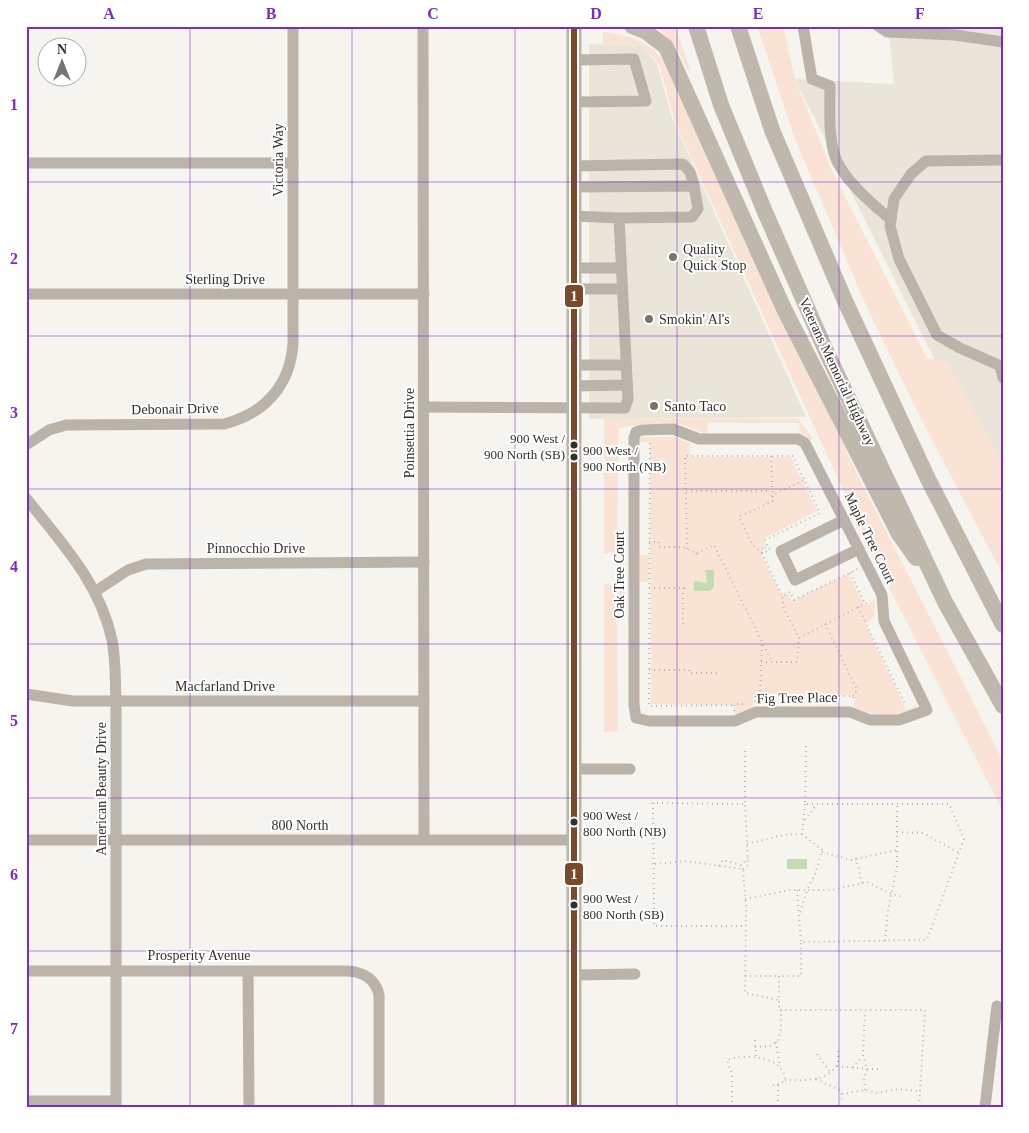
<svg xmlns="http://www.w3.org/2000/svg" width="1029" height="1133" viewBox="0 0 1029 1133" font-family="'Times New Roman',serif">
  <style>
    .built { fill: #e9e5d9 }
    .green { fill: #f9e3d4 }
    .water { fill: #c2dcaf }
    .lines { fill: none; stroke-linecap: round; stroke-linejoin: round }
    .path { stroke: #bab8b2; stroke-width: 2; stroke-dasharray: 1 4; stroke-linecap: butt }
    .minor { stroke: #b9b3aa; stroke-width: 11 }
    .major { stroke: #bab4aa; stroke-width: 15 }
    .highway { stroke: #beb8ad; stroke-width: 16 }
    .bus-1-casing { stroke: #fff; stroke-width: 10 }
    .bus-1 { stroke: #7a4b2a; stroke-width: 6 }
    .grid { fill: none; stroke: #7b2cbf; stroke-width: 1; stroke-opacity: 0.55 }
    .poi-dot { fill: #777570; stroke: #fff; stroke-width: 2 }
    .bus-dot { fill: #32302c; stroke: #fff; stroke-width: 2 }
    .labels { text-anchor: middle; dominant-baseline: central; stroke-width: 4; stroke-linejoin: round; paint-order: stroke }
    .bus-label { font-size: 13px; fill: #32302c; stroke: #fff; text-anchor: start }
    .street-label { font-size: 14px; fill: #32302c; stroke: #fff }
    .poi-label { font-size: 14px; fill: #32302c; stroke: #fff; text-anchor: start }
    .line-badge { stroke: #fff; stroke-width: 2 }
    .badge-label { font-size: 14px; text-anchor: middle; font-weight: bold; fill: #fff }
    .neatline { fill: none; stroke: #7b2cbf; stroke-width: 2 }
    .grid-label { font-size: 16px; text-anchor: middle; font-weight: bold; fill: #7b2cbf }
  </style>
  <rect width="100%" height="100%" fill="#f6f4ee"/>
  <g class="built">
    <path d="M888 26H1003V497L795 79 894 84Z"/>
    <path d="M589 44 642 46 657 64 672 118 806 417 589 419Z"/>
  </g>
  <g class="green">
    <path d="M657 26H675L691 71H688L678 50Z"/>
    <path d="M757 26H783L795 79 832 171 927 358 948 363 1003 465V575L922 421 868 310 794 137Z"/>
    <path d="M603 32C631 35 650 42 667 65L859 478 1003 761V812L875 560 675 122 659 64 642 46 603 44Z"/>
    <path d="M798 418 813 439 811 440 800 432 799 423H708L707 432 705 434 680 424H643L619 428 617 538 626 539V548L622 552 604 553V419Z"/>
    <path d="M641 437H675L690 444V457H791L817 511 763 539 767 548 760 552 781 595 788 594 792 601 848 574 865 605 875 600 874 618 865 623 906 710 917 705 916 708C889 718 880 719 854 707V696L852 695H753V707L735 716V705L651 704 650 442H639Z"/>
    <path d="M639 555H649V582H640Z"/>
    <path d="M604 584 623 585 626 590V597L617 599 618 731 604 732Z"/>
  </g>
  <g class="water">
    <path d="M705 570H714V587L709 591H694V581L707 583Z"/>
    <rect x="787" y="859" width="20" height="10"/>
  </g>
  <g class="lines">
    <g class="path">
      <path d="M650 443 649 706 734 705"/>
      <path d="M686 491H771"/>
      <path d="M771 496 804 480"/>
      <path d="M649 542H659V547H683L697 553 695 558"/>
      <path d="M687 549 685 456H793L820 513 765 540 770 550 762 553 782 596 790 592 794 600 858 569"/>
      <path d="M697 553 714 545 772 662"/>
      <path d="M762 553 752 544 739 517 773 501 771 456"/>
      <path d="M850 573 865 603"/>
      <path d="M649 588H689"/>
      <path d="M683 588V625"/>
      <path d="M782 597 784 609 799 638"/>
      <path d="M858 607 906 706"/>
      <path d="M825 624 857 690 853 696"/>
      <path d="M761 662H797L799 638 870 601"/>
      <path d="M649 670H689V673H717V676"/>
      <path d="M760 696 762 644"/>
      <path d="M755 702V696H853V701"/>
      <path d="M734 711V704H743"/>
      <path d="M806 746 805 804H949L964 839 927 940 801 942V976H779V1010H925L919 1107"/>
      <path d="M745 751V804L653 803 654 926H746"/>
      <path d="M805 804 802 834 822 850 815 874 807 890H832L867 882 887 892 902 897"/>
      <path d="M805 820 817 804"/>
      <path d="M897 832 923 833 959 853"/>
      <path d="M747 844 783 835 802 834"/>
      <path d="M822 852 851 860 897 850"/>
      <path d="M856 858 862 883"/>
      <path d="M655 864 685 861 743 869 746 906 745 993 779 1000"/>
      <path d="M719 866 723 860 741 865 748 858"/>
      <path d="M743 869 748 865 745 804"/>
      <path d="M797 890 801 942"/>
      <path d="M745 899 790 890H807L800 914"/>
      <path d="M885 941 888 910 897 868V804"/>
      <path d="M745 976H779"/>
      <path d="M755 1040 756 1057"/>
      <path d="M776 1042 780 1067"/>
      <path d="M755 1047 770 1046 778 1041 781 1028V1010"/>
      <path d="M817 1054 830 1072"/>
      <path d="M837 1066 867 1069"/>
      <path d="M853 1068 862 1056"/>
      <path d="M867 1069H878"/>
      <path d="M816 1079 841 1091 842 1103"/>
      <path d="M785 1080C803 1080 828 1083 838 1063V1051"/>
      <path d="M778 1085V1107"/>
      <path d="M865 1090 864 1079 867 1069 863 1055 865 1011"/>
      <path d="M842 1094 865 1090 877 1093 898 1089 918 1091"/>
      <path d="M732 1107V1074L727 1060C744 1054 784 1055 785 1080L780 1084 769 1086"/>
    </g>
    <g class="minor">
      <path d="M423 26 424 840"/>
      <path d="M803 26 812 79 830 86C830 109 827 147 840 167 853 188 873 204 891 220"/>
      <path d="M878 26 887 32 955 35 1003 42"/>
      <path d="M573 102 646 101 634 59 574 60"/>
      <path d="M1003 160 926 161 911 174 894 199 890 226 899 259 937 335 960 348 1003 367"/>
      <path d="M26 163H293"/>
      <path d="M573 166 683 164 690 172 694 186"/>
      <path d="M573 187 694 186 698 209 692 217 619 218"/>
      <path d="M573 268H621"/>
      <path d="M573 289H622"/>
      <path d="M26 294H424"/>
      <path d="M573 365H626"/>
      <path d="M1000 366 1003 378"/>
      <path d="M573 386 627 385"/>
      <path d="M424 407 625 408 628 399 619 218 573 216"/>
      <path d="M673 429 699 439H798L805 443 882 595 884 621 927 710 899 720H870L850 712H756L735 721H649L636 718 634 705V438L636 432 642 430Z"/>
      <path d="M26 445 49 430 66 425 224 424C264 414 290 386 293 344V26"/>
      <path d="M26 498C61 542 100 583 112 640 116 660 115 681 116 701V1107"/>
      <path d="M844 520 781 551 795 580 859 549"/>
      <path d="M96 591 128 570 146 564 424 562"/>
      <path d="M26 694 73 701H424"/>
      <path d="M574 769H630"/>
      <path d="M26 840H574"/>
      <path d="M26 971H347C363 972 375 978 379 995V1107"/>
      <path d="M248 971 249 1107"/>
      <path d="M574 975 635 974"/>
      <path d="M26 1101H116"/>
      <path d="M985 1107 997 1006"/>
    </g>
    <path class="major" d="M574 26V1107"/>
    <g class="highway">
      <path d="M632 26 645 31 666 47 785 311 899 534 916 558"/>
      <path d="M696 26 721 105 765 212 826 351 945 602 1003 706"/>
      <path d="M738 26 772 130 845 301 927 477 1003 625"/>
    </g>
    <g class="bus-1-casing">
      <path id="bus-1" d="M574 26V1107"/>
    </g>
    <use href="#bus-1" class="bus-1"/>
  </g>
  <path class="grid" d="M190 26V1107M352 26V1107M515 26V1107M677 26V1107M839 26V1107M26 182H1003M26 336H1003M26 489H1003M26 644H1003M26 798H1003M26 951H1003"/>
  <g class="poi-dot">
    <circle cx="673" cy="257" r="5"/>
    <circle cx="649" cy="319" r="5"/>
    <circle cx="654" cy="406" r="5"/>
  </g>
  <g class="bus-dot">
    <circle cx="574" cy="445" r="4.5"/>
    <circle cx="574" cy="457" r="4.5"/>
    <circle cx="574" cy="822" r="4.5"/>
    <circle cx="574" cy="905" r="4.5"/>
  </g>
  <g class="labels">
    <g class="bus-label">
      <text x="565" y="438" text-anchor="end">900 West /<tspan x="565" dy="16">900 North (SB)</tspan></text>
      <text x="583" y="450">900 West /<tspan x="583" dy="16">900 North (NB)</tspan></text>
      <text x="583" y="815">900 West /<tspan x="583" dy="16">800 North (NB)</tspan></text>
      <text x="583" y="898">900 West /<tspan x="583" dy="16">800 North (SB)</tspan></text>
    </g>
    <g class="street-label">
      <text transform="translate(278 160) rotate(-90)">Victoria Way</text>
      <text x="225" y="279">Sterling Drive</text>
      <text transform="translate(837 372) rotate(65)">Veterans Memorial Highway</text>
      <text transform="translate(175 409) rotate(-1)">Debonair Drive</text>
      <text transform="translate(409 433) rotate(-90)">Poinsettia Drive</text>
      <text transform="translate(870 538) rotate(64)">Maple Tree Court</text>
      <text x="256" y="548">Pinnocchio Drive</text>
      <text transform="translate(619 575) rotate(-90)">Oak Tree Court</text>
      <text x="225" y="686">Macfarland Drive</text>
      <text transform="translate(797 698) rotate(-1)">Fig Tree Place</text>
      <text transform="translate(101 789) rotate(-90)">American Beauty Drive</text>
      <text x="300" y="825">800 North</text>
      <text x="199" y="955">Prosperity Avenue</text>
    </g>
    <g class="poi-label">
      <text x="683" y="249">Quality<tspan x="683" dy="16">Quick Stop</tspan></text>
      <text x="659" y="319">Smokin' Al's</text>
      <text x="664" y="406">Santo Taco</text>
    </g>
  </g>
  <g class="line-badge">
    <rect x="564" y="284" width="20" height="24" rx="5" fill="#7a4b2a"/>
    <rect x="564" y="862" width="20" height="24" rx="5" fill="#7a4b2a"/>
  </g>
  <g class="badge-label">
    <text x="574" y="301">1</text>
    <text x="574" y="879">1</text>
  </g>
  <rect width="1029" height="1133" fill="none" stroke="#ffffff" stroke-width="55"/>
  <g transform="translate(62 62)"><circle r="24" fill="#ffffff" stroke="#adacab"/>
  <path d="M0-4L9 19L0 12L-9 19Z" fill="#777570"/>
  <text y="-8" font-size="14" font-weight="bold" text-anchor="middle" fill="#32302c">N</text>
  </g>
  <rect x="28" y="28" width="974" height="1078" class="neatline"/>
  <g class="grid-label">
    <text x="109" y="19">A</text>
    <text x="271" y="19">B</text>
    <text x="433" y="19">C</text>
    <text x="596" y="19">D</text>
    <text x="758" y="19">E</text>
    <text x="920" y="19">F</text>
    <text x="14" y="110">1</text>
    <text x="14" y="264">2</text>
    <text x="14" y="418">3</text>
    <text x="14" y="572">4</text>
    <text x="14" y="726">5</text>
    <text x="14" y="880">6</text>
    <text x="14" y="1034">7</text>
  </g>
</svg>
